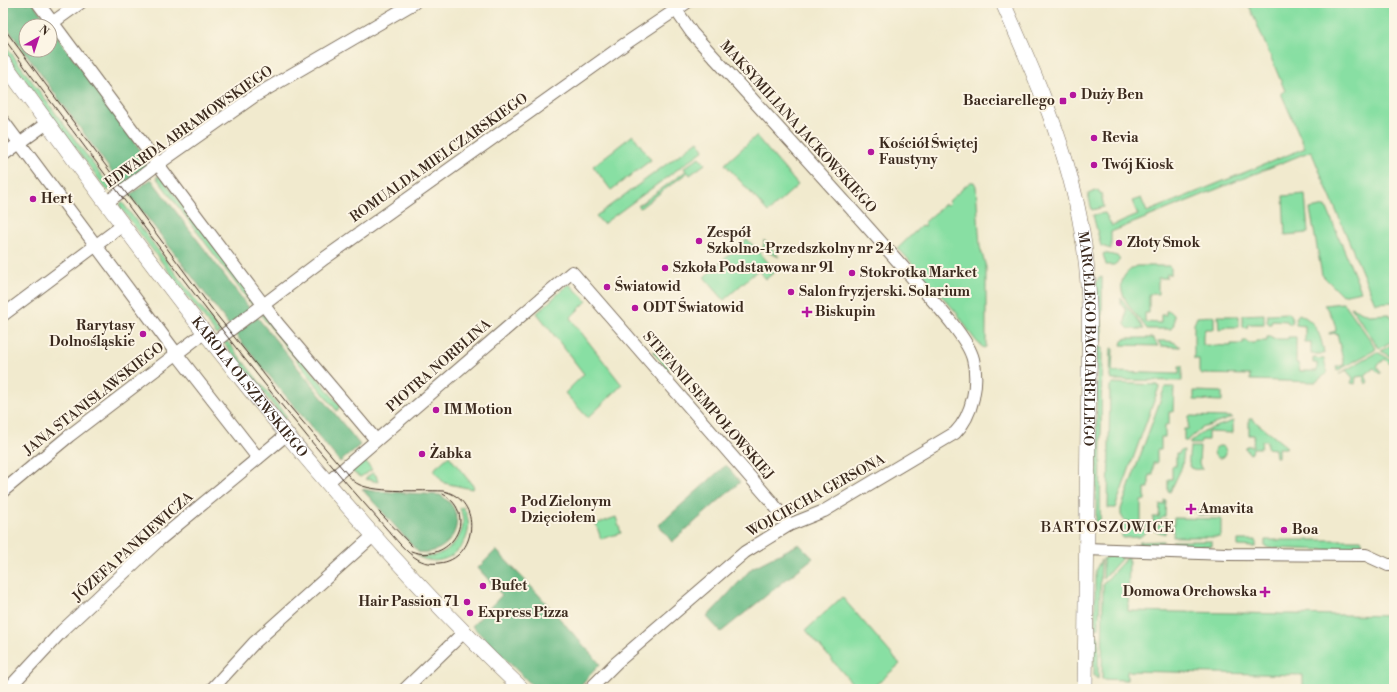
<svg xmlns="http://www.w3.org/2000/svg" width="1397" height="692" viewBox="0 0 1397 692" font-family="'Libre Bodoni',serif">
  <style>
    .green { fill: #88dfa3; stroke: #628460 }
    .forest { fill: #6ebe89; stroke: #547454; fill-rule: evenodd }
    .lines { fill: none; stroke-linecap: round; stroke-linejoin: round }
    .minor-casing { stroke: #7b6d5c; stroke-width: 14 }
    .tertiary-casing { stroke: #7b6d5c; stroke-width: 16 }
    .minor { stroke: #fff; stroke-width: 12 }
    .tertiary { stroke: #fff; stroke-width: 15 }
    .tram { stroke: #3b2a1e; stroke-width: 1 }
    .poi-dot { fill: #b5179e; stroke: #fcf5e5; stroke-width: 1.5 }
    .labels { text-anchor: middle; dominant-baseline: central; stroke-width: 4; stroke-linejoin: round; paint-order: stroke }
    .poi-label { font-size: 14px; font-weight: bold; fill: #3b2a1e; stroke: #fcf5e5; text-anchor: start }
    .street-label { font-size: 14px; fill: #3b2a1e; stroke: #fcf5e5 }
    .neighbourhood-label { font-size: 15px; letter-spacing: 1px; fill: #3b2a1e; stroke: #fcf5e5 }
  </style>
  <rect width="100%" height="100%" fill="#fcf5e5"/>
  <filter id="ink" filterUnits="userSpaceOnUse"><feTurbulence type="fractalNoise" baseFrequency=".025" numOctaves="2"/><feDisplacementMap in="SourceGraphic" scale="8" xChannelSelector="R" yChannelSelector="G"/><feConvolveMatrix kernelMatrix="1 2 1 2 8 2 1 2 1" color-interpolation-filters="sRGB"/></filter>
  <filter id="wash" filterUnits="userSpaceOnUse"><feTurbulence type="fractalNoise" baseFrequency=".012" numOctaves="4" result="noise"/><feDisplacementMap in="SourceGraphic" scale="16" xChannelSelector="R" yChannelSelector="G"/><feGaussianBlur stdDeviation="0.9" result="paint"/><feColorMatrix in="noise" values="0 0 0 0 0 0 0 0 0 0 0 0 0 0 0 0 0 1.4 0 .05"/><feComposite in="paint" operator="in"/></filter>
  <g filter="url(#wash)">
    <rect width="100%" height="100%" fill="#f1eace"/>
    <g class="green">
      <path d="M1248 3H1394V302L1375 303 1311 151 1111 232V249L1101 246 1093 215 1105 213 1112 226 1138 215 1132 201 1141 198 1147 212 1305 148 1281 93 1285 91Z"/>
      <path d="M3 42 113 191 107 190 3 50Z"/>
      <path d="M633 135 651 160 611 190 593 166Z"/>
      <path d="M756 136 798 185 768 212 725 164Z"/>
      <path d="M698 141 704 150 603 224 596 216Z"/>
      <path d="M699 157 705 164 690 175 688 172 640 208 638 206 686 171 684 168Z"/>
      <path d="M160 176 253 297 252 305 156 177Z"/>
      <path d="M970 182H974L976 186 980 247 986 267V347L984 348C972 340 965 323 956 312 937 290 917 269 898 248L921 226 923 227 925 225 924 223 945 204 947 205 950 202 949 201Z"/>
      <path d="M1098 190 1100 193H1101L1104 207 1092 210 1088 194Z"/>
      <path d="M1305 194 1308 233 1285 235 1283 196Z"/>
      <path d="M122 202 220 333 217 335 120 207V204Z"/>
      <path d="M1326 206 1361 291 1342 295 1322 275 1310 209Z"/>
      <path d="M747 239 776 271 766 279 758 270 724 300 704 277Z"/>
      <path d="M764 240 779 257 763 250Z"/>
      <path d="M1104 253 1117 256 1120 260 1114 265H1106L1103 254Z"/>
      <path d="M1136 266H1169L1171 268V274H1167L1166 278H1158V294H1149V313H1145V322L1161 323V315H1166V311H1170L1174 315V324L1171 329H1147C1133 310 1104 284 1136 266Z"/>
      <path d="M1102 277V341H1097L1096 283 1099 278Z"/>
      <path d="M569 284 587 301 570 318 622 385 588 418 565 393 584 374 537 313Z"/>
      <path d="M1121 298 1144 329H1129L1125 325 1126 309 1121 305Z"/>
      <path d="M1342 303 1346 305 1348 308 1376 348 1375 350 1337 371 1336 367 1344 365 1337 333 1329 334V333L1336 331C1335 321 1331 313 1324 305Z"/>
      <path d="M1351 307 1369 315 1389 314V316L1394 317V340L1380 348 1378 347Z"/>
      <path d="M1289 313 1292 318V324H1288L1287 321 1272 320 1271 324H1269L1267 322 1268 314Z"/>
      <path d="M264 314 268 316 340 406 337 411 261 315Z"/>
      <path d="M1264 314V324H1248L1247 328 1243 327V315Z"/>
      <path d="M1299 314C1317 322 1321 336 1324 354H1311V342H1305V326L1296 325V318Z"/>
      <path d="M1212 316 1214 317V329H1205L1204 333 1203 334V345L1231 346V344H1243V341H1247L1248 343H1255L1256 341H1267V337H1271L1272 339H1288V337H1296V363H1298L1300 371H1317V363H1313V358L1324 359 1327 373 1316 382 1250 380V375L1202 374 1199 371V359H1194V324L1197 317Z"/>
      <path d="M1218 316H1239V327H1223L1222 329H1219Z"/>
      <path d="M1127 338H1153L1158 346 1121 345 1122 341Z"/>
      <path d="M227 341 287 417 284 419 224 343Z"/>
      <path d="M1158 341C1166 341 1175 340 1180 347L1161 346Z"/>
      <path d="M1394 343V358L1381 351Z"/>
      <path d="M1097 347H1102L1100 534 1096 523Z"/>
      <path d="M1111 348H1113L1112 372 1179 374V366H1182V381L1112 380 1110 378Z"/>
      <path d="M657 349H661L670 354 668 356 671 360 674 358 676 362 668 369 653 352Z"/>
      <path d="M1377 352 1394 361V364L1391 365 1385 359 1377 366 1381 373 1380 374 1374 368 1365 375 1368 382 1366 384 1363 376 1356 377 1355 384 1351 383 1353 378 1346 370 1339 374Z"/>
      <path d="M1113 383 1158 385 1159 387 1115 508H1108L1110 386Z"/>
      <path d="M1165 387H1174L1173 412H1169V424L1165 425V437H1161V450H1157V463H1153V475H1149V488H1145V500L1141 501V523H1153V517H1159L1160 504 1164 505V500H1166L1165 516 1150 528H1148L1124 520 1121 515V509Z"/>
      <path d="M1194 391 1222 392V401L1194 400Z"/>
      <path d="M1189 416 1231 417 1232 418 1202 428 1187 441H1184V429H1188Z"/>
      <path d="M1249 419H1252L1287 447 1286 448H1278V457H1276L1275 449 1267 448V441H1262L1261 448H1253L1252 453 1250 454 1245 448 1247 446H1253L1254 435H1249Z"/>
      <path d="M1233 421V433L1208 432V440H1201L1200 444H1190V442L1204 431Z"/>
      <circle cx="1220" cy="452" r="6"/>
      <path d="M1190 447H1200L1199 464 1203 469C1200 469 1196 470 1193 469 1186 466 1190 452 1190 447Z"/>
      <path d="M1184 450 1182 467 1170 492H1169L1168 491V479H1172V466H1176V454H1179L1180 451Z"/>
      <path d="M449 456 474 487 472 489 444 483 433 470Z"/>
      <path d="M364 459 372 470 360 477 350 470Z"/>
      <path d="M372 473 376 475 378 482 365 479Z"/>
      <path d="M463 507C482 537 448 574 417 556 437 561 461 545 463 524 463 519 462 513 460 508Z"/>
      <path d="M1196 511 1222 512V515H1197Z"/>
      <path d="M616 517 621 533 601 539 596 524Z"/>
      <path d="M1174 518 1221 519V536L1220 537H1173Z"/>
      <path d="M1166 519 1165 534 1153 530Z"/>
      <path d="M1123 523 1147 531 1140 537 1122 538V524Z"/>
      <path d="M1238 540H1256V546L1255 547 1238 546Z"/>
      <path d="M1265 540H1362L1361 547 1358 551 1269 548 1265 546Z"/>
      <path d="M1164 541 1160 545 1138 544 1140 542Z"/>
      <path d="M1172 541H1212V546L1175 545Z"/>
      <path d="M1110 555H1125L1103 579V559Z"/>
      <path d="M1129 555 1128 611 1394 616V689H1303V675L1127 671V680L1102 679 1103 584Z"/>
      <path d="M1101 560 1099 628 1095 629V571Z"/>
      <path d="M842 597 900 664 871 689H857L806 630Z"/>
      <path d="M1094 635 1098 636 1099 639 1098 679 1094 676Z"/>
    </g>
    <g class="forest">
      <path d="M3 3H33L147 159 146 165 122 186 3 22ZM26 26H50V50H26Z"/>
      <path d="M151 179 250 309 229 325 130 195Z"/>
      <path d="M257 317 360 445 340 462 235 334Z"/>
      <path d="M726 465 740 482 672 542 659 525Z"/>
      <path d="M362 489 373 491 440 495C473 514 452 557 418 552Z"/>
      <path d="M799 544 813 558 721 632 707 617 752 568Z"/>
      <path d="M496 550 537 593 600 664 577 689H536L472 626 502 595 478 568Z"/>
    </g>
  </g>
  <g filter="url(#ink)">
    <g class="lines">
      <g class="minor-casing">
        <g id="minor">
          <path d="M38 3 198 218 278 324 376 440"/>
          <path d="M52 23 80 3"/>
          <path d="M3 121 176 353 258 458"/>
          <path d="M3 155 47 123"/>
          <path d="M106 203 158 164 253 97 414 3"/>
          <path d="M3 315 123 225"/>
          <path d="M213 343 325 258 625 44 686 3"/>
          <path d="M327 483 572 272 771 501 789 525"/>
          <path d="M3 491 69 436 205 332"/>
          <path d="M1086 549 1227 554 1366 555 1388 565H1394"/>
          <path d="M8 689 62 631 159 540 286 435"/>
          <path d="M212 689 254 643 373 536"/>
          <path d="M405 689 464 632"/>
          <path d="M590 689 616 663 745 552 789 525 824 511 955 433C973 415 979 382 973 359 967 335 926 294 909 274 838 193 765 113 692 33L671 3"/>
        </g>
      </g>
      <g class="tertiary-casing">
        <g id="tertiary">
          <path id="s1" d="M1003 3C1036 77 1069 151 1082 232 1093 295 1089 361 1088 425 1087 513 1086 601 1085 689"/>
          <path id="s2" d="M3 62C163 282 325 502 522 689"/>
        </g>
      </g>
      <use href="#minor" class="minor"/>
      <use href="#tertiary" class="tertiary"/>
      <g class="tram">
        <path d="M3 27 215 313 291 408 348 475C351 479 355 483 360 485 379 493 421 490 443 491 484 499 477 560 439 563 432 564 425 563 419 560 406 553 395 538 385 527 281 411 188 287 96 162 65 120 33 79 3 37"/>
        <path d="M379 512 412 546"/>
        <path d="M411 551C449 566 481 516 443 494"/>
      </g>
    </g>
  </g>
  <g class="poi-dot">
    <circle cx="1073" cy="95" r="4"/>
    <rect x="1059" y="97" width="8" height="8" rx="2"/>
    <circle cx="1094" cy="138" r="4"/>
    <circle cx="871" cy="152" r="4"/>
    <circle cx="1094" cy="165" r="4"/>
    <circle cx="33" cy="199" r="4"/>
    <circle cx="699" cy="241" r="4"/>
    <circle cx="1119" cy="243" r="4"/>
    <circle cx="665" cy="268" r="4"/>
    <circle cx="852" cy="273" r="4"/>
    <circle cx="607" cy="287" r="4"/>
    <circle cx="791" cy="292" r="4"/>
    <circle cx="635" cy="308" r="4"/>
    <path d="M805 306h4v4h4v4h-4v4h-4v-4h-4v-4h4z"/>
    <circle cx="143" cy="334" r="4"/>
    <circle cx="436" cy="410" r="4"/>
    <circle cx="422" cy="454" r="4"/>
    <path d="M1189 503h4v4h4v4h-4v4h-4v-4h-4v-4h4z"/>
    <circle cx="513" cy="510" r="4"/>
    <circle cx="1284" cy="530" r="4"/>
    <circle cx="483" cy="586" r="4"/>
    <path d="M1263 586h4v4h4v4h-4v4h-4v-4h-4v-4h4z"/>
    <circle cx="467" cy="602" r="4"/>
    <circle cx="470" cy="613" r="4"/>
  </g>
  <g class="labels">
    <g class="poi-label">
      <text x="1081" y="95">Duży Ben</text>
      <text x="1055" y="101" text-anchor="end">Bacciarellego</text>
      <text x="1102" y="138">Revia</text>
      <text x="879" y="144">Kościół Świętej<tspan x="879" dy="16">Faustyny</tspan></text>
      <text x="1102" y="165">Twój Kiosk</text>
      <text x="41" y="199">Hert</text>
      <text x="707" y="233">Zespół<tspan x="707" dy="16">Szkolno-Przedszkolny nr 24</tspan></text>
      <text x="1127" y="243">Złoty Smok</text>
      <text x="673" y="268">Szkoła Podstawowa nr 91</text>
      <text x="860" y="273">Stokrotka Market</text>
      <text x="615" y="287">Światowid</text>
      <text x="799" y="292">Salon fryzjerski. Solarium</text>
      <text x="643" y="308">ODT Światowid</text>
      <text x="815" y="312">Biskupin</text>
      <text x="135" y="326" text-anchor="end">Rarytasy<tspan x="135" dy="16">Dolnośląskie</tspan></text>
      <text x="444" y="410">IM Motion</text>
      <text x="430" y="454">Żabka</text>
      <text x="521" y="502">Pod Zielonym<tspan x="521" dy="16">Dzięciołem</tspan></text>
      <text x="1199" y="509">Amavita</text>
      <text x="1292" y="530">Boa</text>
      <text x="491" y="586">Bufet</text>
      <text x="1257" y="592" text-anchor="end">Domowa Orchowska</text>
      <text x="459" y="602" text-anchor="end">Hair Passion 71</text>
      <text x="478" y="613">Express Pizza</text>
    </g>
    <g class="street-label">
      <text transform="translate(189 127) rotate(-35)">EDWARDA ABRAMOWSKIEGO</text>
      <text transform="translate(798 127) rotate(48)">MAKSYMILIANA JACKOWSKIEGO</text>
      <text transform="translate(439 158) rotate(-35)">ROMUALDA MIELCZARSKIEGO</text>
      <text stroke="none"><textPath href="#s1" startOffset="350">MARCELEGO BACCIARELLEGO</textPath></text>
      <text transform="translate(439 366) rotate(-41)">PIOTRA NORBLINA</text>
      <text stroke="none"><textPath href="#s2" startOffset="408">KAROLA OLSZEWSKIEGO</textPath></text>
      <text transform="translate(94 399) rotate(-38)">JANA STANISŁAWSKIEGO</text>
      <text transform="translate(708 406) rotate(49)">STEFANII SEMPOŁOWSKIEJ</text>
      <text transform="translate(816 496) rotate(-29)">WOJCIECHA GERSONA</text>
      <text transform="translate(133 547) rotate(-42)">JÓZEFA PANKIEWICZA</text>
    </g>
    <g class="neighbourhood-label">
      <text x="1108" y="527">BARTOSZOWICE</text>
    </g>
  </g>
  <rect width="1397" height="692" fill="none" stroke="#fcf5e5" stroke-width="16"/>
  <g transform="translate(38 38) rotate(39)"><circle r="19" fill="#fcf5e5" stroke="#afa495"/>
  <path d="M0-3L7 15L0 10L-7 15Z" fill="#b5179e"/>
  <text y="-6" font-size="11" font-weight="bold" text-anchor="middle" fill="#3b2a1e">N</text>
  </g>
</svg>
